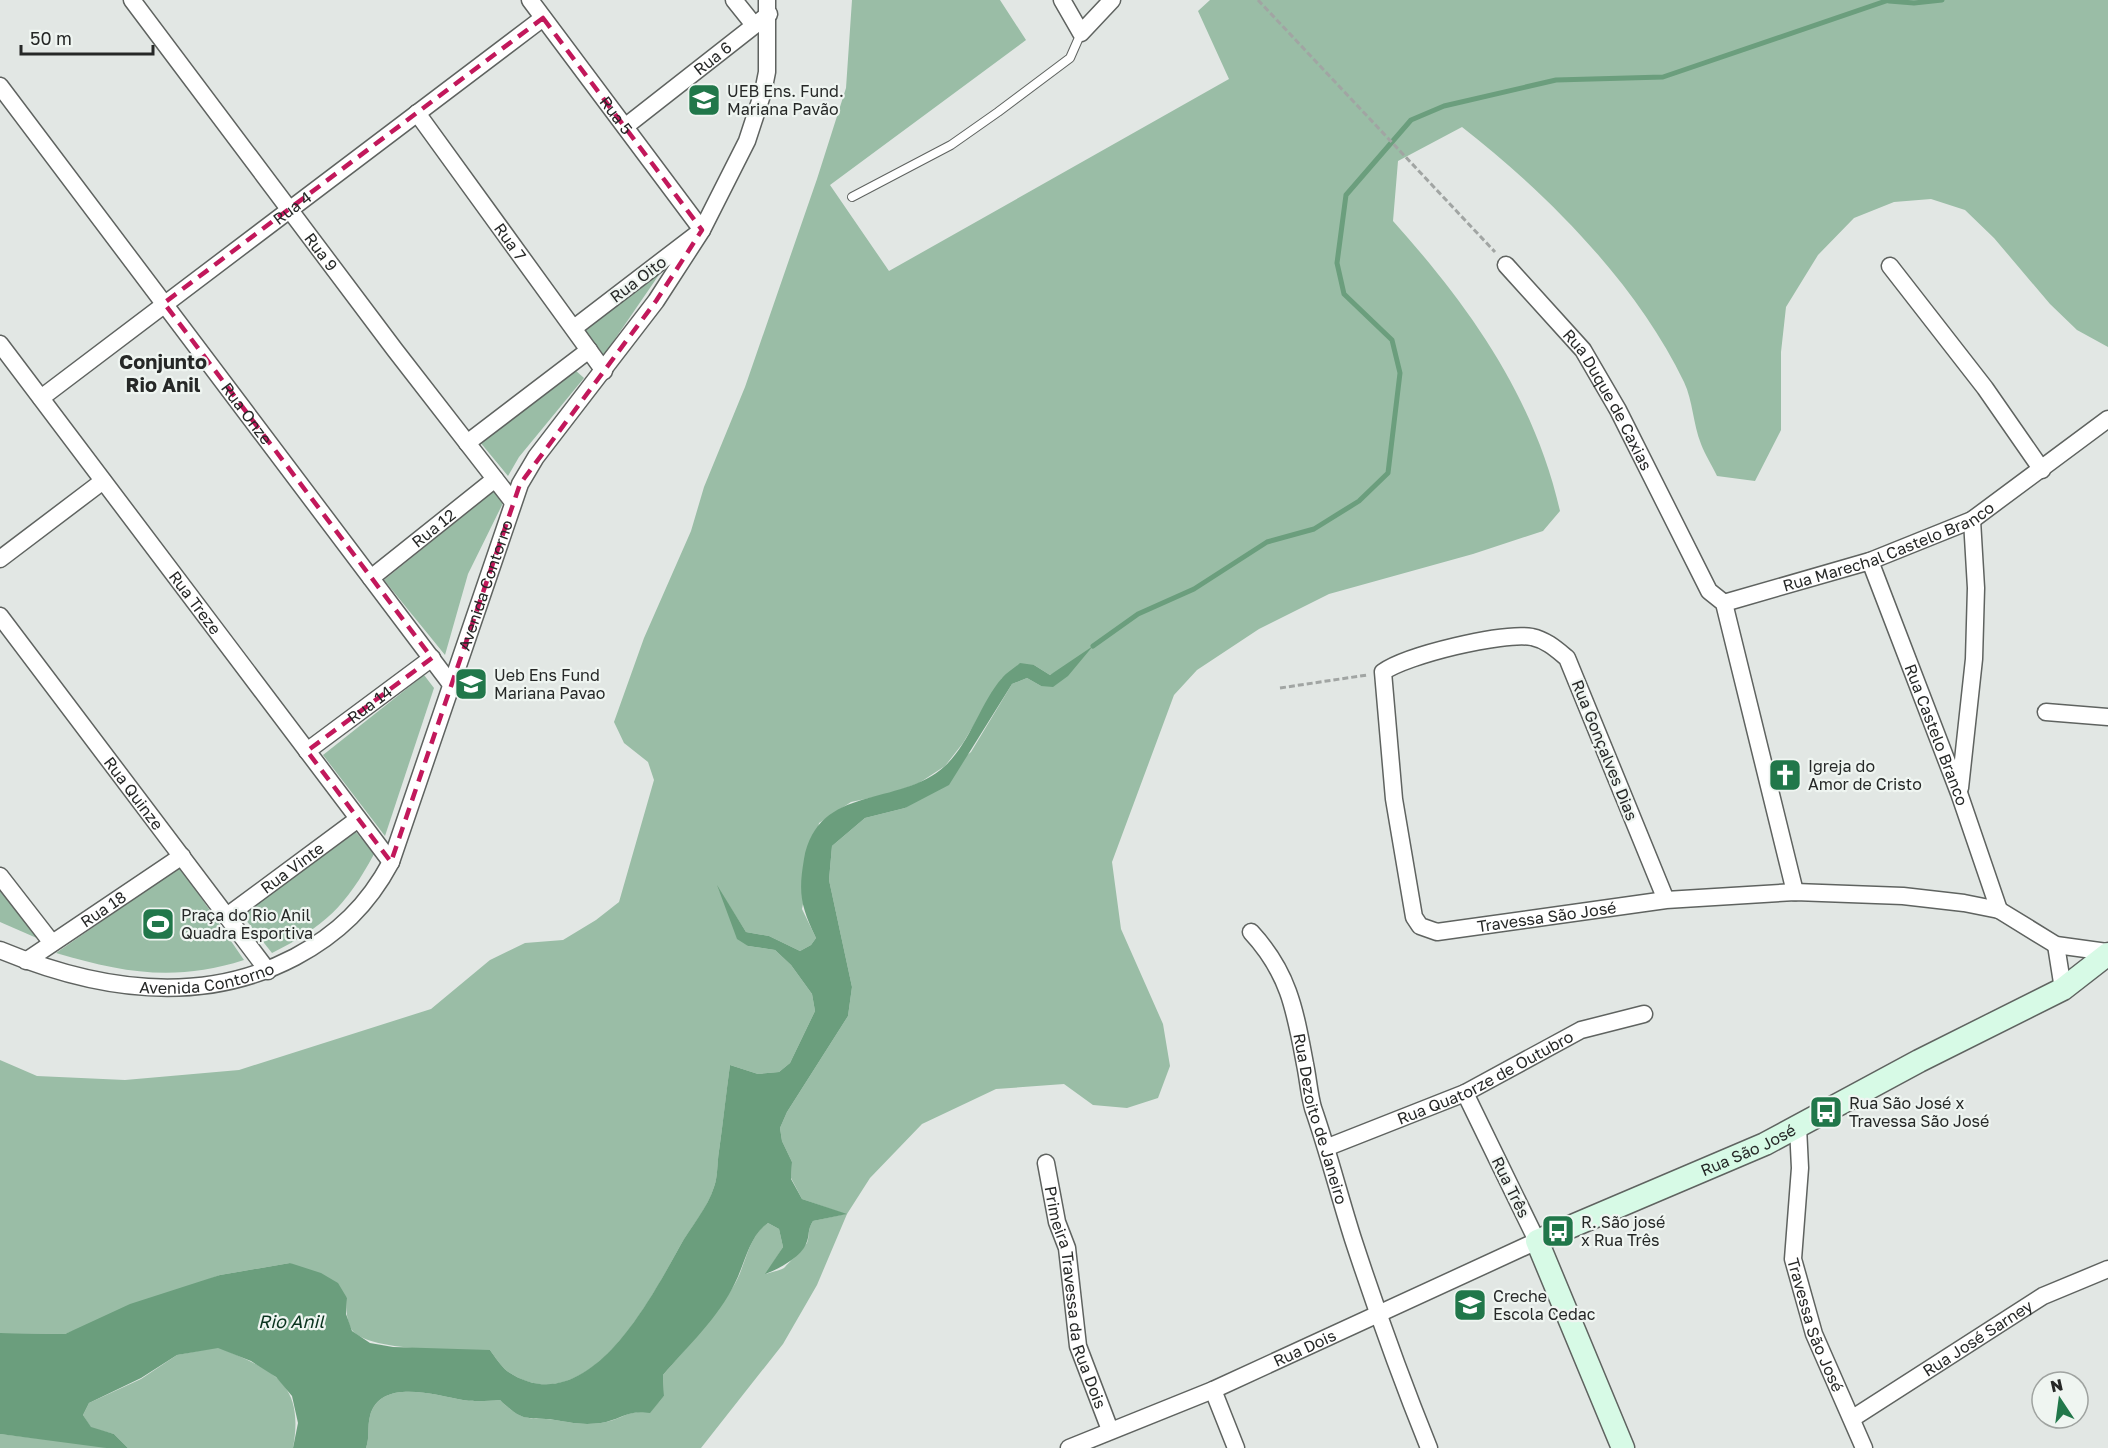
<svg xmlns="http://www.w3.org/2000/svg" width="2108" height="1448" viewBox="0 0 2108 1448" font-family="'Golos Text',sans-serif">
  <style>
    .green { fill: #9abda6 }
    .water { fill: #6b9e7d }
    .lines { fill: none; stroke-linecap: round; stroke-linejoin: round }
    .stream { stroke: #6b9e7d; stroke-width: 5 }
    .lane-casing { stroke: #5f6360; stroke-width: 10 }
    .street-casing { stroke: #5f6360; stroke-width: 19 }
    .secondary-casing { stroke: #5f6360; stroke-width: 25 }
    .path { stroke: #a1a5a3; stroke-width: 3; stroke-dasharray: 6 3; stroke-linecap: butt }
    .lane { stroke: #fff; stroke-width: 8 }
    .street { stroke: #fff; stroke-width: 16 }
    .secondary { stroke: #d7fae6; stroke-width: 22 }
    .marked { fill: none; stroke: #c2185b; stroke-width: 4.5; stroke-dasharray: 12 8; stroke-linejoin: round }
    .labels { text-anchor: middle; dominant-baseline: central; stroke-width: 4.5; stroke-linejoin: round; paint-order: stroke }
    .street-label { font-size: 16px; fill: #262827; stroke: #eff5f1 }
    .poi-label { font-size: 16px; fill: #262827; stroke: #eff5f1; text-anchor: start }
    .water-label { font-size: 18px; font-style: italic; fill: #0a341e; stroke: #eff5f1 }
    .quarter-label { font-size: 20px; font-weight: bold; fill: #262827; stroke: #eff5f1 }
  </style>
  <rect width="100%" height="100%" fill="#e2e7e4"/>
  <g class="green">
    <path d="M852 0H1000L1026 40 830 185 889 271 1229 79 1198 11 1210 0H2108V347L2077 330 2050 304 1994 238 1965 210 1931 199 1894 202 1854 218 1818 255 1786 307 1781 352V430L1755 481 1717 476C1712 465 1705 455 1701 444 1693 424 1693 401 1684 382 1637 284 1547 193 1462 127L1398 161 1393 221C1470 307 1534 397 1560 511L1543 531 1473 554 1329 594 1259 629 1197 670 1174 695 1112 862 1121 929 1163 1024 1170 1066 1158 1098 1127 1108 1093 1105 1064 1084 996 1089 922 1124 870 1178 847 1214 817 1285 783 1344 701 1448H366C370 1437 367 1427 370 1416 380 1377 438 1396 463 1400 475 1402 488 1401 500 1400 525 1424 526 1416 555 1420 574 1423 585 1426 606 1422 625 1417 629 1410 650 1412L664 1396 663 1375C687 1347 713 1319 733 1287 746 1267 747 1237 768 1223L779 1229 783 1247 766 1274C771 1272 779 1271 784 1268 786 1266 806 1245 807 1243 810 1235 807 1230 813 1221L845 1214 802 1199 791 1178 792 1162 782 1141 780 1128 787 1112 848 1016 852 987 829 880 832 846 865 818 905 808 971 752 1012 684 1027 678 1041 686 1062 669 1050 675 1034 665 1002 678 963 743 945 766 919 783 889 794 851 802 819 823 802 909 816 938 811 945 800 951 769 936 746 932 718 888 748 946 775 950 791 965 812 994 815 1011 790 1063 779 1072 758 1074 730 1065C726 1094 723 1123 719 1151 717 1163 718 1176 714 1187 708 1208 690 1228 680 1246 650 1301 586 1425 507 1371 501 1366 495 1357 490 1350 462 1350 368 1352 352 1330 346 1320 346 1308 347 1298L290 1263 220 1275 65 1334 0 1333V1060L37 1076 125 1080 239 1070 431 1009 490 960 525 943 563 940 596 920 619 902 654 780 648 762 624 743 614 722 644 638 691 531 704 487 745 387 817 179 846 88Z"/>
    <path d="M665 266 604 355 584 329Z"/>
    <path d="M575 370 584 378 519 457 508 476 480 442Z"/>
    <path d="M494 491 503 503 468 574 445 655 384 580Z"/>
    <path d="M424 675 434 688 385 836 323 755Z"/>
    <path d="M356 832 374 854C346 906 325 926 272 953L242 915Z"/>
    <path d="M180 867 244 960C175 982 124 973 56 953Z"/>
    <path d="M0 888 39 939 0 922Z"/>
    <path d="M218 1347C272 1370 305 1382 293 1448H128L114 1434 91 1428 83 1415 89 1403 141 1379 177 1355Z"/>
    <path d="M0 1434 103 1446 106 1448H0Z"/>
  </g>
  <path class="water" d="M1093 646 1068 676 1053 687 1041 686 1027 678 1012 684 949 785 905 808 865 818 832 846 829 880 852 987 848 1016 787 1112 780 1128 782 1141 792 1162 791 1179 802 1199 847 1214 813 1221C807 1230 810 1235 806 1244 801 1257 777 1270 765 1274L783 1247 779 1229 768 1223C749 1236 745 1263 735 1283 719 1317 687 1347 663 1375L664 1396 650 1413C629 1410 625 1417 606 1422 585 1426 574 1423 555 1420 525 1416 525 1424 500 1400 488 1401 475 1402 463 1400 438 1396 380 1377 370 1416 367 1427 370 1437 366 1448H293L298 1423 292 1396 276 1377 251 1361 218 1348 177 1355 141 1378 89 1403 83 1415 91 1427 114 1434 128 1448H106L0 1434V1333L65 1334 130 1304 220 1275 290 1263 321 1273 338 1283 347 1298 346 1314 352 1331 370 1343 393 1347 490 1350C495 1357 501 1366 507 1371 586 1425 650 1300 680 1246 690 1228 708 1207 714 1187 718 1176 717 1162 719 1151 723 1122 726 1094 730 1065L758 1074 779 1072 790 1063 815 1011 812 994 791 965 775 950 748 946 737 939 717 885 746 932 769 936 800 951 811 945 816 938C801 906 798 894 804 859 818 783 899 808 945 766 970 743 981 702 1002 678 1007 672 1015 668 1020 663L1034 665 1050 675Z"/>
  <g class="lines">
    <g class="stream">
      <path d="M1889 1 1914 3 1942 0"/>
      <path d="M1093 646 1138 614 1194 589 1267 542 1314 529 1359 501 1388 473 1400 373 1392 340 1344 294 1337 263 1346 195 1411 120 1444 106 1556 80 1663 77 1889 0"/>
    </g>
    <g class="lane-casing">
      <path id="lane" d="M852 197 951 145 998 112 1070 58 1081 33"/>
    </g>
    <g class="street-casing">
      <g id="street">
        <path id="s1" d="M132 0 395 350 513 502"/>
        <path id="s2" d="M530 0 702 230 574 328"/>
        <path d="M734 0 754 25"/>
        <path d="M1062 0 1081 33 1112 0"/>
        <path id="s3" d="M0 86 450 683"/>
        <path id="s4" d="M417 113 604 371"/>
        <path id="s5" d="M626 126 769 14"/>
        <path id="s6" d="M1506 265 1583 350 1618 410 1709 591 1724 603 1795 892"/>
        <path d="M1890 266 1985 388 2042 470"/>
        <path id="s7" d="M0 344 391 862"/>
        <path id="s8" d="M41 398 543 18"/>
        <path d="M467 443 589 350"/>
        <path d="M0 559 103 481"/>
        <path id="s9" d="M1870 561 1959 793 1999 910"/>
        <path id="s10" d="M371 578 495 479"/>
        <path id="s11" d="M1724 603 1870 561 1972 520 2108 419"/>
        <path id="s12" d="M0 616 268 971"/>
        <path d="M2046 712 2108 717"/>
        <path id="s13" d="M307 751 432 658"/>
        <path d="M1960 788 1974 659 1976 588 1972 520"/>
        <path d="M0 876 52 943"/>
        <path id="s14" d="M1666 900 1567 658C1556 649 1546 640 1532 637 1502 632 1407 655 1383 672L1394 799 1414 917 1420 926 1437 932 1666 900 1795 892 1903 896 1964 903 1999 910 2056 945 2108 952"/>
        <path id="s15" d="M227 916 358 819"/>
        <path id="s16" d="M1251 932C1289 973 1295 1010 1305 1064 1308 1078 1309 1094 1313 1108 1328 1151 1339 1195 1353 1239 1376 1309 1401 1379 1429 1448"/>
        <path d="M2056 945 2063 989"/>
        <path id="s17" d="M0 950C96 990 200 1007 295 957 338 934 368 905 391 862L520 484 536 457 656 301 702 230 747 141 763 92 767 72V0"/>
        <path id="s18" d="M26 961 182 856"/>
        <path id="s19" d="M1798 1127 1800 1168 1793 1259 1814 1334 1864 1448"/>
        <path id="s20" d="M1328 1147 1465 1093 1581 1030 1644 1014"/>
        <path id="s21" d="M1046 1163 1057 1222 1067 1248 1078 1346 1110 1430"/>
        <path d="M1213 1390 1236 1448"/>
        <path id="s22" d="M1853 1418 2043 1296 2108 1269"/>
        <path id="s23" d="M1069 1448 1213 1390 1537 1241 1465 1093"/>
      </g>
    </g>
    <g class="secondary-casing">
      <g id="secondary">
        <path id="s24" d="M1623 1448 1537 1241 1765 1144 1919 1061 2063 989 2108 954"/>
      </g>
    </g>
    <g class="path">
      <path d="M1258 0 1495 252"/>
      <path d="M1280 688 1367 675"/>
    </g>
    <use href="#lane" class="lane"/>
    <use href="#street" class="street"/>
    <use href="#secondary" class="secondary"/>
  </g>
  <path class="marked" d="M543 18 702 230 656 301 520 484 391 862 307 751 432 658 164 303Z"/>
  <defs>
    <g id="school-square" transform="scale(1.725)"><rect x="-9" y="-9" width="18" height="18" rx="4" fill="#21774a" stroke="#eff5f1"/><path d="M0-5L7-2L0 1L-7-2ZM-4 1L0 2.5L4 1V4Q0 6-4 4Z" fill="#fff"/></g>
    <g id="church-square" transform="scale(1.725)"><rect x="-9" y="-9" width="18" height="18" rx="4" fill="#21774a" stroke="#eff5f1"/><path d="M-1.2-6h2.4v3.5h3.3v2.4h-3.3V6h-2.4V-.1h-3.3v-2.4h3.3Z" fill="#fff"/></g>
    <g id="stadium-square" transform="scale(1.725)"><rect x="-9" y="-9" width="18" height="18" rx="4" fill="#21774a" stroke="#eff5f1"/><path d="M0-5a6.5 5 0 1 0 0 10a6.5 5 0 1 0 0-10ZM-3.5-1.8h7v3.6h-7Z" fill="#fff"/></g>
    <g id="bus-square" transform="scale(1.725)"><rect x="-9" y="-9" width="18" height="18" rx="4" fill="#21774a" stroke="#eff5f1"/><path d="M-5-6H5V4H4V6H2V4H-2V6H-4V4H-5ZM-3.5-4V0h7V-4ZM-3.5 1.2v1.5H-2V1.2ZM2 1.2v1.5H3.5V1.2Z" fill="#fff"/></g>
  </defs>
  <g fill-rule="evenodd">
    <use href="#school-square" x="704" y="100"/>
    <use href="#school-square" x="471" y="684"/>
    <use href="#church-square" x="1785" y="775"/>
    <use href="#stadium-square" x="158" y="924"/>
    <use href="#bus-square" x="1826" y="1112"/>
    <use href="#bus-square" x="1558" y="1231"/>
    <use href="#school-square" x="1470" y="1305"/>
  </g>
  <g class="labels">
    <g class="street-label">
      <text stroke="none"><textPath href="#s5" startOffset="110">Rua 6</textPath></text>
      <text stroke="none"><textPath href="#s2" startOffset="144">Rua 5</textPath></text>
      <text stroke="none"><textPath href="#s8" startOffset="315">Rua 4</textPath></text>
      <text stroke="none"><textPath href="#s4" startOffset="159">Rua 7</textPath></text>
      <text stroke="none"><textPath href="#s1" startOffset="315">Rua 9</textPath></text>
      <text transform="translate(638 279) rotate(-37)">Rua Oito</text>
      <text stroke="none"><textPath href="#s6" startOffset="170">Rua Duque de Caxias</textPath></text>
      <text stroke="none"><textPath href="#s3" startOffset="410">Rua Onze</textPath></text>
      <text stroke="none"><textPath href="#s10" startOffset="80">Rua 12</textPath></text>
      <text stroke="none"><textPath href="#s11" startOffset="174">Rua Marechal Castelo Branco</textPath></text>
      <text stroke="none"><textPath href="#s17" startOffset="735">Avenida Contorno</textPath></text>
      <text stroke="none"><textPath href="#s7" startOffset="324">Rua Treze</textPath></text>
      <text stroke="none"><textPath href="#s13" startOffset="78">Rua 14</textPath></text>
      <text stroke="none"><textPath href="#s9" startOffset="186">Rua Castelo Branco</textPath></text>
      <text transform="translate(1605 750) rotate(68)">Rua Gonçalves Dias</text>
      <text stroke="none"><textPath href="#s12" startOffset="222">Rua Quinze</textPath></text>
      <text stroke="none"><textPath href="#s15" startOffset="81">Rua Vinte</textPath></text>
      <text stroke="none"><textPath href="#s18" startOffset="93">Rua 18</textPath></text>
      <text stroke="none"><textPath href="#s14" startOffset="844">Travessa São José</textPath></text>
      <text stroke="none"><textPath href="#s17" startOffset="213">Avenida Contorno</textPath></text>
      <text stroke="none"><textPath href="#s20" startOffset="172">Rua Quatorze de Outubro</textPath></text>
      <text stroke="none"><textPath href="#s16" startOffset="202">Rua Dezoito de Janeiro</textPath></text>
      <text stroke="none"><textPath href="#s24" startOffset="454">Rua São José</textPath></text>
      <text transform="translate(1511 1187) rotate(64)">Rua Três</text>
      <text stroke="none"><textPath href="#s21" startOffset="138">Primeira Travessa da Rua Dois</textPath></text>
      <text stroke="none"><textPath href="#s19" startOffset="202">Travessa São José</textPath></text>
      <text stroke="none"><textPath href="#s22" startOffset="148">Rua José Sarney</textPath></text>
      <text stroke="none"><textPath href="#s23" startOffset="256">Rua Dois</textPath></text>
    </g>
    <g class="poi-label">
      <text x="727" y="91">UEB Ens. Fund.<tspan x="727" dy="18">Mariana Pavão</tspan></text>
      <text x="494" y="675">Ueb Ens Fund<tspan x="494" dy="18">Mariana Pavao</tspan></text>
      <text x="1808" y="766">Igreja do<tspan x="1808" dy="18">Amor de Cristo</tspan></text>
      <text x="181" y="915">Praça do Rio Anil<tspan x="181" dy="18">Quadra Esportiva</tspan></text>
      <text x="1849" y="1103">Rua São José x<tspan x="1849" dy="18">Travessa São José</tspan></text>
      <text x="1581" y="1222">R. São josé<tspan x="1581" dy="18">x Rua Três</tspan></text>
      <text x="1493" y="1296">Creche<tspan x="1493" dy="18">Escola Cedac</tspan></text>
    </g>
    <g class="water-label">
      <text x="291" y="1321">Rio Anil</text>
    </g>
    <g class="quarter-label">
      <text x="163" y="361">Conjunto<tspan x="163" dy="23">Rio Anil</tspan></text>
    </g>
  </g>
  <g transform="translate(2060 1400) rotate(347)"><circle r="28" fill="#eff5f1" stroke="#9fa3a0" stroke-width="1.5"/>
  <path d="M0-4.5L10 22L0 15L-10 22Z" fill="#21774a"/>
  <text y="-9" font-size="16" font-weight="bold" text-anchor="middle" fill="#262827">N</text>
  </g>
  <path d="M21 45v9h132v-9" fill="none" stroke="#262827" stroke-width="3"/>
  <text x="30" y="45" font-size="18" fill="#262827" stroke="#eff5f1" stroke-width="4.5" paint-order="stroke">50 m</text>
</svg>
